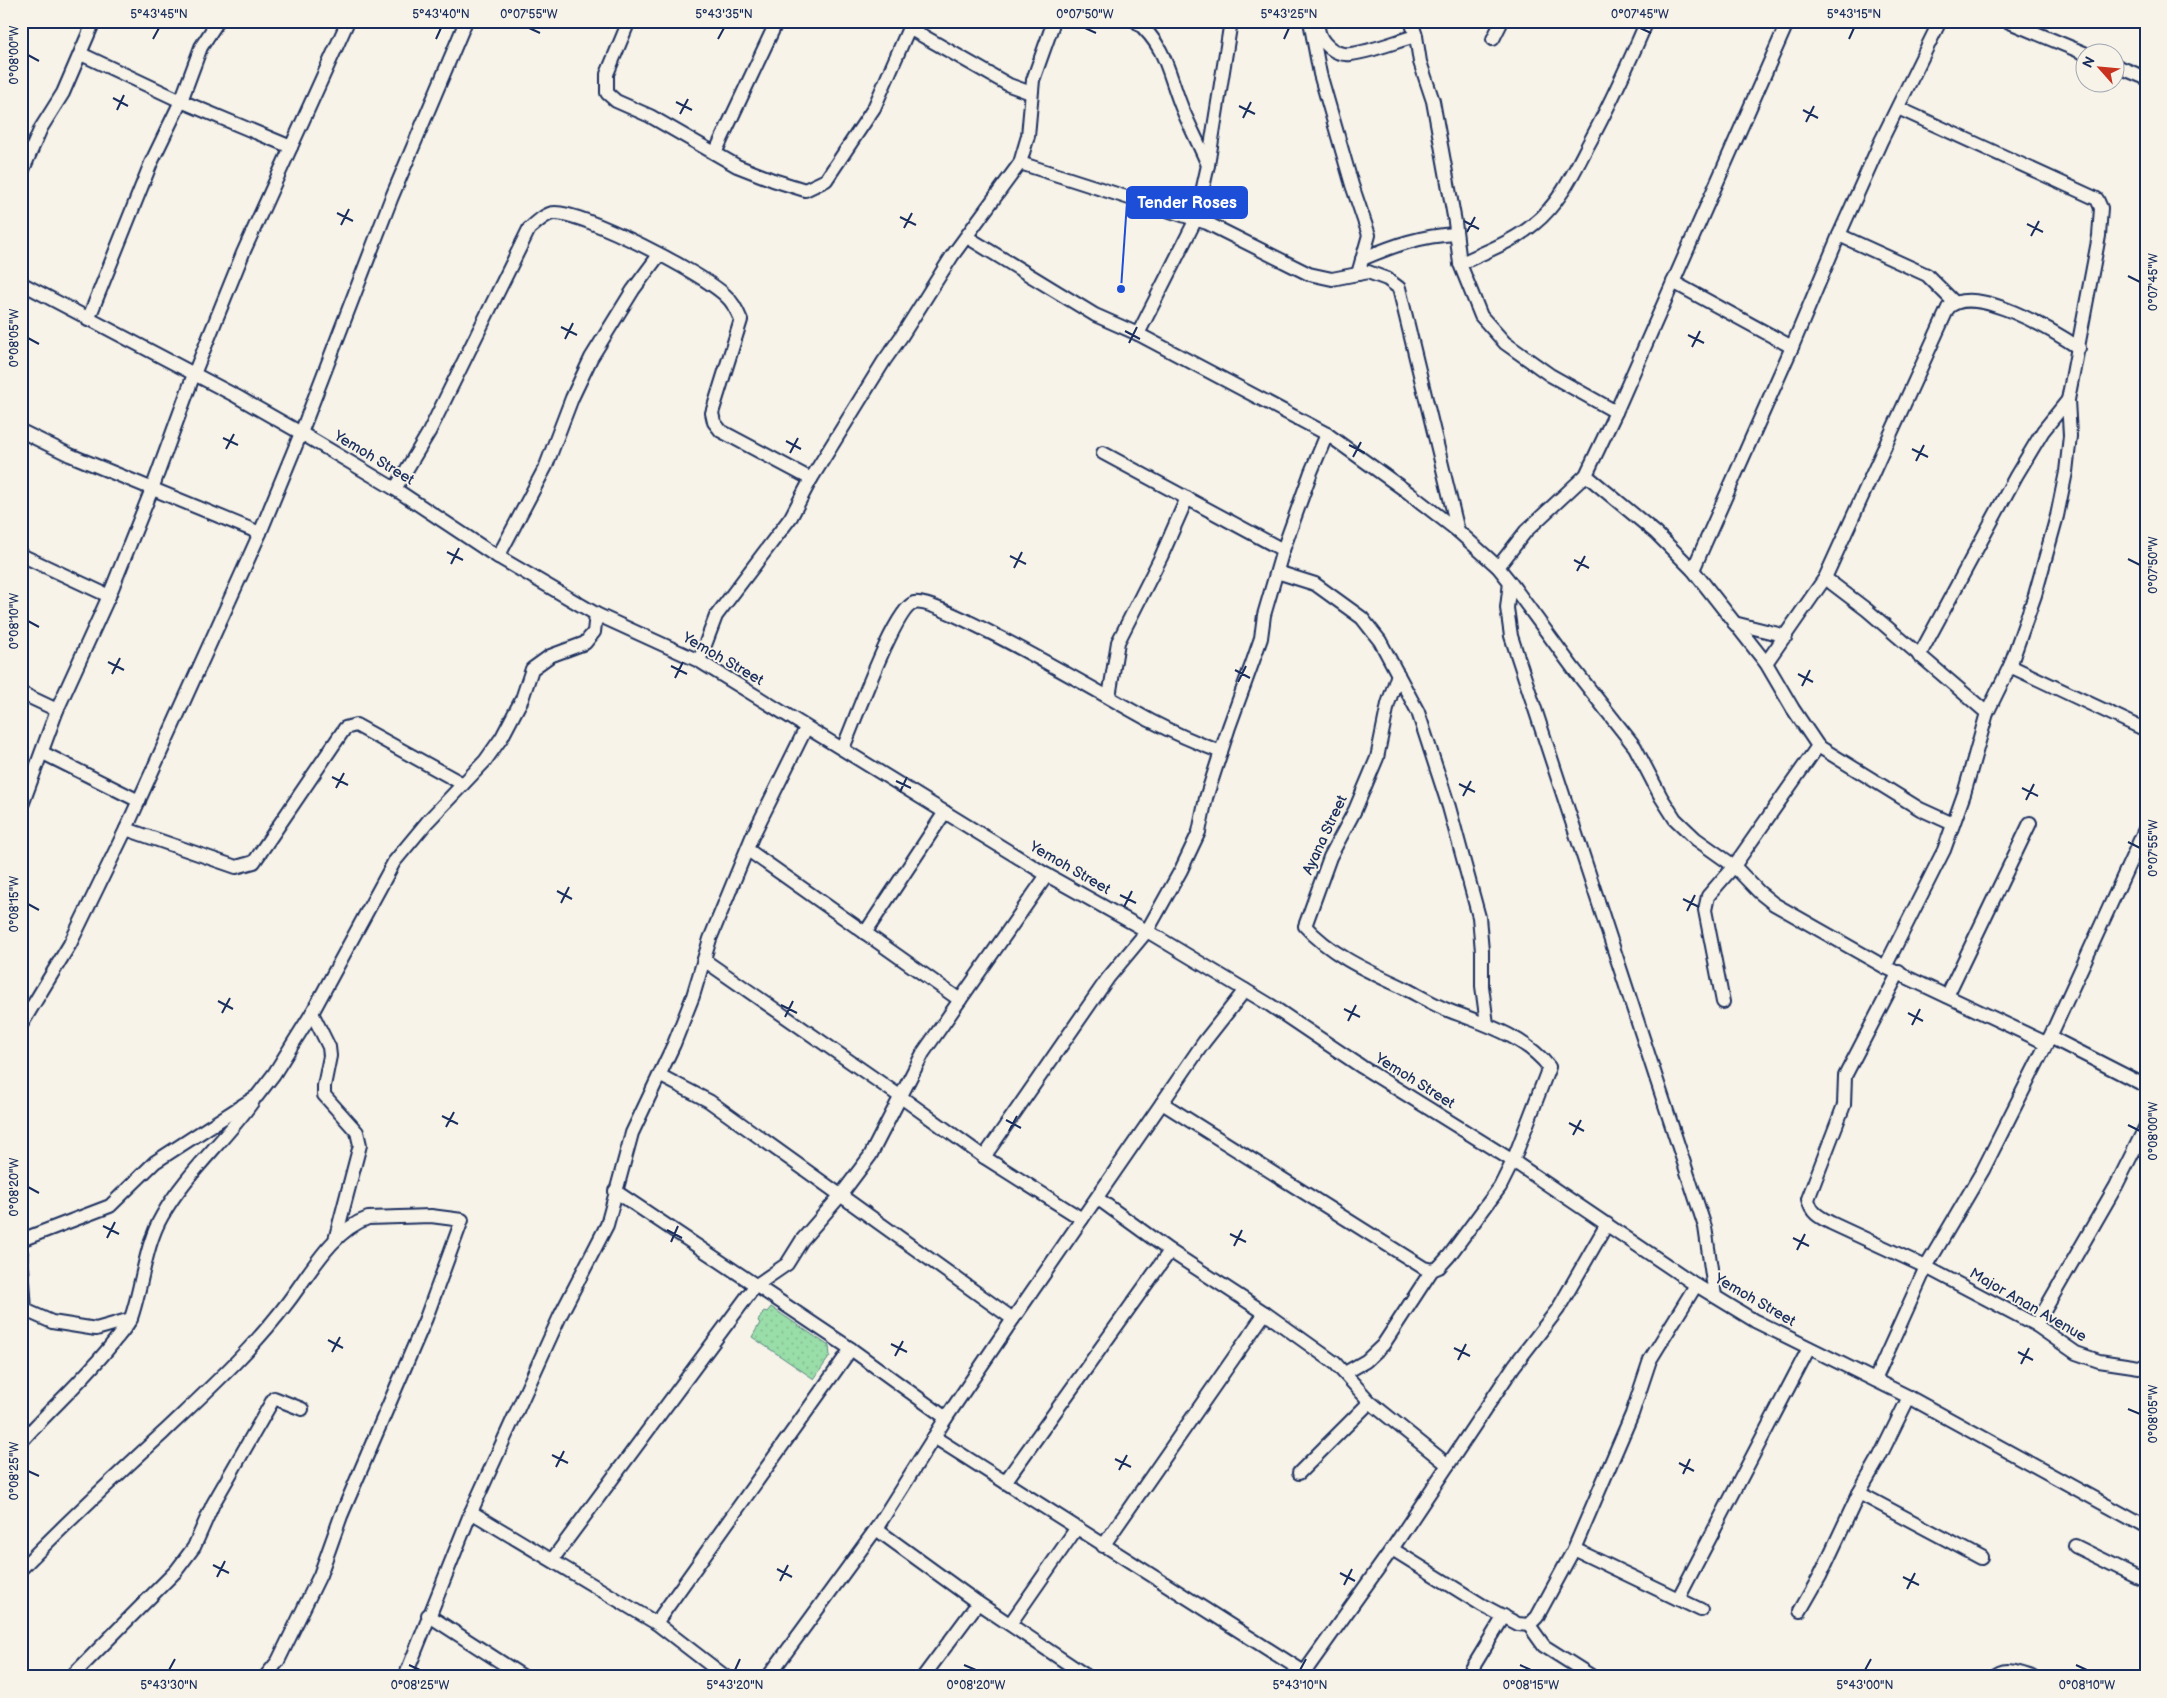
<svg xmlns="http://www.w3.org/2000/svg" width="2167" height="1698" viewBox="0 0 2167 1698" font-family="'Balsamiq Sans',sans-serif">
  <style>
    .grass { fill: url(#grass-dots); stroke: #5a8683 }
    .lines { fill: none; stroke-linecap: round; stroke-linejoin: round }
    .minor-casing { stroke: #1b2f5e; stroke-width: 16 }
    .minor { stroke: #f7f3e8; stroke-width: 12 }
    .ticks { fill: none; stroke: #1b2f5e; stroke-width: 2 }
    .labels { text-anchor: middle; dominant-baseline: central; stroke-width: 4; stroke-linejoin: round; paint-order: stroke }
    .street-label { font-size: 15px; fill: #1b2f5e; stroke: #f7f3e8 }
    .leader { fill: none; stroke: #1d4ed8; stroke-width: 2 }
    .callout-dot { fill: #1d4ed8; stroke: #f7f3e8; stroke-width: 2 }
    .callout { fill: #1d4ed8; stroke: #1d4ed8; stroke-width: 2 }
    .callout-label { font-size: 16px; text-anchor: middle; font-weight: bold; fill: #fff }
    .neatline { fill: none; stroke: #1b2f5e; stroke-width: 2 }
    .ticks-label { font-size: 12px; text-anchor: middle; fill: #1b2f5e }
  </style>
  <defs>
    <pattern id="grass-dots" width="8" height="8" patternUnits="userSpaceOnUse" patternTransform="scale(1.25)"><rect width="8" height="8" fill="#99dda8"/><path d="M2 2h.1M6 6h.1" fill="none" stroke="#83be93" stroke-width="1.8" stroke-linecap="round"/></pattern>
  </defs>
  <rect width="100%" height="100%" fill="#f7f3e8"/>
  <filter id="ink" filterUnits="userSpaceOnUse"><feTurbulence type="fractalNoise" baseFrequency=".02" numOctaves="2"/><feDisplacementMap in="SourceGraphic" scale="10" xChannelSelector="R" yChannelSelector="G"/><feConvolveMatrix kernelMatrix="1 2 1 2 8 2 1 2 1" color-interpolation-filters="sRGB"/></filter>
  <g filter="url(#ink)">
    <path class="grass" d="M771 1307 829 1346 830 1356 814 1379 752 1337 760 1323 758 1321 764 1311 767 1312Z"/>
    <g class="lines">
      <g class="minor-casing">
        <g id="minor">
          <path d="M629 21 607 74V93L616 101 650 116 737 166 773 180 805 190 826 180 874 108 912 21"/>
          <path d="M1136 21C1167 47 1168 74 1182 108 1190 127 1200 146 1208 165"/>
          <path d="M1310 21 1320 74 1352 185 1369 235 1358 274"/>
          <path d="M1411 21 1416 36 1420 62 1433 101 1455 222 1460 264 1481 316 1505 343 1550 375 1616 412"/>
          <path d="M2007 21 2084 53"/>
          <path d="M909 28 1009 85 1031 93"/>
          <path d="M1318 28C1320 43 1335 56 1351 54 1370 52 1397 41 1416 36"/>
          <path d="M1493 39 1502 21"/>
          <path d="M81 54 181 101 291 147"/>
          <path d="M2114 65 2146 78"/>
          <path d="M715 153 777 21"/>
          <path d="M1020 163 1207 223 1309 274 1332 279 1368 272 1387 279 1399 288 1458 531"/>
          <path d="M21 174 41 128 63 93 94 21"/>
          <path d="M1839 235 1927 275 1954 302"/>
          <path d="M967 237 1095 315 1138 334 1327 434 1409 493 1458 531 1498 567 1510 582 1573 668 1635 747 1661 797 1675 819 1696 839 1734 866 1759 892 1774 904 1885 967 2046 1043"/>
          <path d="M1362 259C1395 245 1420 236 1456 234"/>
          <path d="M1460 264C1484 252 1513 242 1534 224 1558 205 1572 176 1586 149 1609 107 1628 65 1647 21"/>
          <path d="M1673 282 1792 347"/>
          <path d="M21 283 236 396 301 433 395 489 490 552 596 614 699 661 1047 875 1147 931 1270 1005 1362 1067 1513 1161 1696 1285 1755 1321 1909 1397 2146 1527"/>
          <path d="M88 320 151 163 181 101 201 47 218 21"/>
          <path d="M1138 334 1196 219 1208 165 1231 21"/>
          <path d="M21 431 70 455 260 533"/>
          <path d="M1103 453 1283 550"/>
          <path d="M1586 475 1656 533 1693 570 1766 663 1793 709 1818 746 1734 866 1708 896 1705 910 1723 1002"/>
          <path d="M395 489 429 432 529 229C535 224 546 213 554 213 584 212 702 273 725 295 733 302 737 310 741 320L712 413 714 422 721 431 811 479"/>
          <path d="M21 555 109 596"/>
          <path d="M498 557 546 466 572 398 591 358 633 290 659 255"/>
          <path d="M1498 567 1526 531 1586 475 1616 412 1788 21"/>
          <path d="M1693 570 1792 347 1839 235 1881 141 1940 21"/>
          <path d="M1277 572 1315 584 1362 618 1380 641 1418 712 1449 807 1479 917 1482 951V986L1487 1024"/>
          <path d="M1825 578 1867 610 1987 713"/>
          <path d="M1510 582 1507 608 1511 636 1705 1227 1715 1296"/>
          <path d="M1734 623 1786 636"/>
          <path d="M1919 656 2016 476 2043 431 2068 400"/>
          <path d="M699 661 716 616 791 517 811 479 884 361 901 337 952 256 1020 163 1028 136 1033 80 1054 21"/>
          <path d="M1766 663 1825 578 1948 308C1973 282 2055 332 2079 348"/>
          <path d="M2010 666 2146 730"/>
          <path d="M21 693 57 710"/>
          <path d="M1109 697 1118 642 1161 557 1187 498"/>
          <path d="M1818 746 1920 809 1953 824"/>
          <path d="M843 748C854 724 894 609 914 603 938 596 1118 704 1151 721 1174 733 1197 743 1221 752"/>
          <path d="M43 753 139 801"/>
          <path d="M21 808 57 710 109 596 152 489 194 374 243 253 348 21"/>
          <path d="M126 829 236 867 254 862 345 728 356 725 463 784"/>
          <path d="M748 850 960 1000"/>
          <path d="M865 933 945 812"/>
          <path d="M704 960 901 1097 984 1157 1082 1219"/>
          <path d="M1885 967 1944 850 1964 794 1987 713 2010 666 2035 595 2057 516 2066 472 2070 436 2068 400 2099 236 2101 208 2097 199 1898 108"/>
          <path d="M1899 972 1845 1076 1844 1105 1808 1199C1811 1213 1819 1217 1831 1223L1926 1267 2036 1325 2076 1353 2099 1361 2146 1368"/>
          <path d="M1947 996 2030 823"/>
          <path d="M312 1013 329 1047 330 1056 324 1086V1095L357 1132 360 1145 335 1240"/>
          <path d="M21 1025 70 944 126 829 260 533 301 433 391 199 466 21"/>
          <path d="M2050 1037 2146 1086"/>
          <path d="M661 1076 709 1101 1013 1319"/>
          <path d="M1162 1103 1424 1268 1432 1270"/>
          <path d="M984 1157 1108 978 1147 931 1181 870 1199 832 1206 798 1229 727 1253 661 1261 638 1264 615 1283 550 1311 472 1327 434"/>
          <path d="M615 1191 851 1349 946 1418"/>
          <path d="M1097 1198 1170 1251 1265 1313 1335 1363 1370 1402 1448 1465"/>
          <path d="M21 1240 110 1206 155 1162 257 1096 274 1074 312 1013 394 862 428 821 485 761 502 737 522 699 532 669 550 656 585 643 594 632 596 614"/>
          <path d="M21 1252 25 1310 52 1322 96 1329 131 1319"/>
          <path d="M2036 1325 2116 1186 2146 1126"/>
          <path d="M1345 1373 1366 1361 1383 1345 1432 1270 1439 1267 1449 1256 1500 1187 1513 1161 1549 1067C1526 1037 1485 1024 1450 1011 1434 1005 1418 995 1402 987 1368 971 1331 955 1305 926L1330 857 1355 810 1377 758 1388 704 1398 674"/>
          <path d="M1875 1380 1926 1267 1983 1170 2050 1037 2146 827"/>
          <path d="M934 1437 1304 1672"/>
          <path d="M21 1442C52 1407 88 1376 116 1339 121 1333 128 1325 131 1318 142 1287 145 1245 162 1216 186 1173 225 1141 253 1101"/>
          <path d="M1299 1473 1370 1402"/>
          <path d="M1005 1482 1170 1251"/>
          <path d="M1859 1493 1981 1558"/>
          <path d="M471 1512 656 1623 726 1677"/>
          <path d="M876 1529 978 1603 1088 1677"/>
          <path d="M1103 1546 1265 1313"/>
          <path d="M2075 1546 2146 1581"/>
          <path d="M1392 1549 1482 1605 1518 1624 1529 1625 1537 1617 1574 1549 1632 1414 1650 1360 1696 1285"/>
          <path d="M1574 1549 1701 1610"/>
          <path d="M552 1560 755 1286 787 1264 802 1240 840 1196 870 1156 923 1053 1047 875"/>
          <path d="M21 1569C67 1522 115 1477 163 1433 207 1391 252 1350 288 1302 310 1273 333 1230 368 1218L431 1216 462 1220 426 1318 341 1516 320 1575 278 1661 265 1677"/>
          <path d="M1678 1599 1809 1348"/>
          <path d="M1800 1611 1820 1576 1859 1493 1879 1458 1909 1397"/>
          <path d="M428 1615 524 1677"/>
          <path d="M656 1623 851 1349"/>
          <path d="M1010 1624 1076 1529"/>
          <path d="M1529 1625 1544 1646 1593 1677"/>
          <path d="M71 1677 176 1571 194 1547 213 1504 274 1398 302 1409"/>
          <path d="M405 1677 471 1512 560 1316 607 1225 632 1133 674 1044 693 996 710 939 752 837 806 728"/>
          <path d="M768 1677 876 1529 946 1418 1013 1319 1204 1042 1245 990"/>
          <path d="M923 1677 978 1603"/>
          <path d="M1301 1677 1392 1549 1514 1366 1558 1309 1607 1224"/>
          <path d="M1467 1677 1504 1616"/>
          <path d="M1995 1677C2005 1666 2020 1673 2032 1677"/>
        </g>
      </g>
      <use href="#minor" class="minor"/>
    </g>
  </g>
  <path class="ticks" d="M529 28 540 33M1085 28 1096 33M1640 28 1651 33M153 39 159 28M436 39 441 28M718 39 724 28M1284 39 1289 28M1849 39 1854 28M28 55 39 61M113 98 128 106M676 102 692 110M1239 106 1255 114M117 110 124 95M1803 110 1818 118M680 114 688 99M1243 118 1251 102M1806 122 1814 106M337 213 353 221M900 217 916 225M1464 221 1479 229M2027 224 2043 232M341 225 349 209M904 228 912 213M1467 232 1475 217M2031 236 2039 221M2128 276 2140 282M561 327 577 335M1125 331 1140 339M1688 335 1704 343M28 338 39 344M565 339 573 323M1129 343 1137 327M1692 347 1700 331M223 438 238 445M786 441 801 449M1349 445 1365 453M226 449 234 434M1912 449 1928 457M790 453 798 438M1353 457 1361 442M1916 461 1924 445M447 552 463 560M1010 556 1026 564M2128 559 2140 565M1574 560 1589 568M451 564 459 548M1014 568 1022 552M1577 571 1585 556M28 621 39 627M108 662 124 670M671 666 687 674M1235 670 1250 678M112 674 120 658M1798 674 1813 682M675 678 683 662M1238 682 1246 666M1802 686 1810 670M332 777 348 785M896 781 911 788M1459 784 1475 792M336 788 344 773M2022 788 2038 796M900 792 907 777M1463 796 1471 781M2026 800 2034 784M2128 842 2140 848M557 891 572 899M1120 895 1136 903M1683 899 1699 907M561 903 569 887M28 904 39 910M1124 907 1132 891M1687 911 1695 895M218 1001 233 1009M781 1005 797 1013M1344 1009 1360 1017M222 1013 230 998M1908 1013 1923 1021M785 1017 793 1001M1348 1021 1356 1005M1912 1025 1920 1009M442 1116 458 1124M1006 1120 1021 1128M1569 1123 1584 1131M2128 1125 2140 1131M446 1127 454 1112M1009 1131 1017 1116M1573 1135 1581 1120M28 1187 39 1193M103 1226 119 1234M667 1230 682 1238M1230 1234 1246 1242M107 1238 115 1222M1793 1238 1809 1246M671 1242 678 1226M1234 1246 1242 1230M1797 1250 1805 1234M328 1340 343 1348M891 1344 907 1352M1454 1348 1470 1356M332 1352 340 1337M2018 1352 2033 1360M895 1356 903 1341M1458 1360 1466 1344M2021 1364 2029 1348M2128 1409 2140 1414M552 1455 568 1463M1115 1459 1131 1467M1679 1463 1694 1471M556 1467 564 1451M1119 1470 1127 1455M28 1471 39 1476M1683 1474 1690 1459M213 1565 229 1573M777 1569 792 1577M1340 1573 1355 1581M217 1577 225 1561M1903 1577 1919 1585M780 1581 788 1565M1344 1585 1352 1569M1907 1589 1915 1573M409 1665 420 1670M964 1665 976 1670M1520 1665 1531 1670M2076 1665 2087 1670M169 1670 175 1659M735 1670 740 1659M1300 1670 1306 1659M1865 1670 1871 1659"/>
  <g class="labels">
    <g class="street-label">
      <text transform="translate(374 458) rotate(31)">Yemoh Street</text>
      <text transform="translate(723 659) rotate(30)">Yemoh Street</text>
      <text transform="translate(1325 835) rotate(-65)">Ayana Street</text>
      <text transform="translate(1070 868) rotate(30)">Yemoh Street</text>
      <text transform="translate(1415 1081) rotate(32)">Yemoh Street</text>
      <text transform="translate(1755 1300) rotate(30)">Yemoh Street</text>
      <text transform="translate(2028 1305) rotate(30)">Major Anan Avenue</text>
    </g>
  </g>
  <path class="leader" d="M1121 289L1127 202"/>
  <circle class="callout-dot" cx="1121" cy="289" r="5"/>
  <rect class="callout" x="1127" y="187" width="120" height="31" rx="5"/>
  <g class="callout-label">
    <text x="1187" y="208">Tender Roses</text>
  </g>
  <rect width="2167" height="1698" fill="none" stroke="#f7f3e8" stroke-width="55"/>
  <g transform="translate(2100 68) rotate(297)"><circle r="24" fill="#f7f3e8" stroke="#9fa5b1"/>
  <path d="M0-4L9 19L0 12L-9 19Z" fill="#c8321e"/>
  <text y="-8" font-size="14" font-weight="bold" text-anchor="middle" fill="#1b2f5e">N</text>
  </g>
  <rect x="28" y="28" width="2112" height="1642" class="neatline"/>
  <g class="ticks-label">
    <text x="159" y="18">5°43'45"N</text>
    <text x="441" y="18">5°43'40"N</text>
    <text x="529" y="18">0°07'55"W</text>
    <text x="724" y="18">5°43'35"N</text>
    <text x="1085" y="18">0°07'50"W</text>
    <text x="1289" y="18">5°43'25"N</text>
    <text x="1640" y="18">0°07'45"W</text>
    <text x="1854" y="18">5°43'15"N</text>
    <text transform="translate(14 55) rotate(-90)" y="4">0°08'00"W</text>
    <text transform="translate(2153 282) rotate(-90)" y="4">0°07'45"W</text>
    <text transform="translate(14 338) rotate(-90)" y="4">0°08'05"W</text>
    <text transform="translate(2153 565) rotate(-90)" y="4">0°07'50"W</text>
    <text transform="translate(14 621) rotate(-90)" y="4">0°08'10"W</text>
    <text transform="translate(2153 848) rotate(-90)" y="4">0°07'55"W</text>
    <text transform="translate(14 904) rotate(-90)" y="4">0°08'15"W</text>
    <text transform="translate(2153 1131) rotate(-90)" y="4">0°08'00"W</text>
    <text transform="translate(14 1187) rotate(-90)" y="4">0°08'20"W</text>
    <text transform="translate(2153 1414) rotate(-90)" y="4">0°08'05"W</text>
    <text transform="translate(14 1471) rotate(-90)" y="4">0°08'25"W</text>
    <text x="169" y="1689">5°43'30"N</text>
    <text x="420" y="1689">0°08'25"W</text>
    <text x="735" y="1689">5°43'20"N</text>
    <text x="976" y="1689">0°08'20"W</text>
    <text x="1300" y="1689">5°43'10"N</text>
    <text x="1531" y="1689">0°08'15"W</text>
    <text x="1865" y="1689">5°43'00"N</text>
    <text x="2087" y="1689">0°08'10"W</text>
  </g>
</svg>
